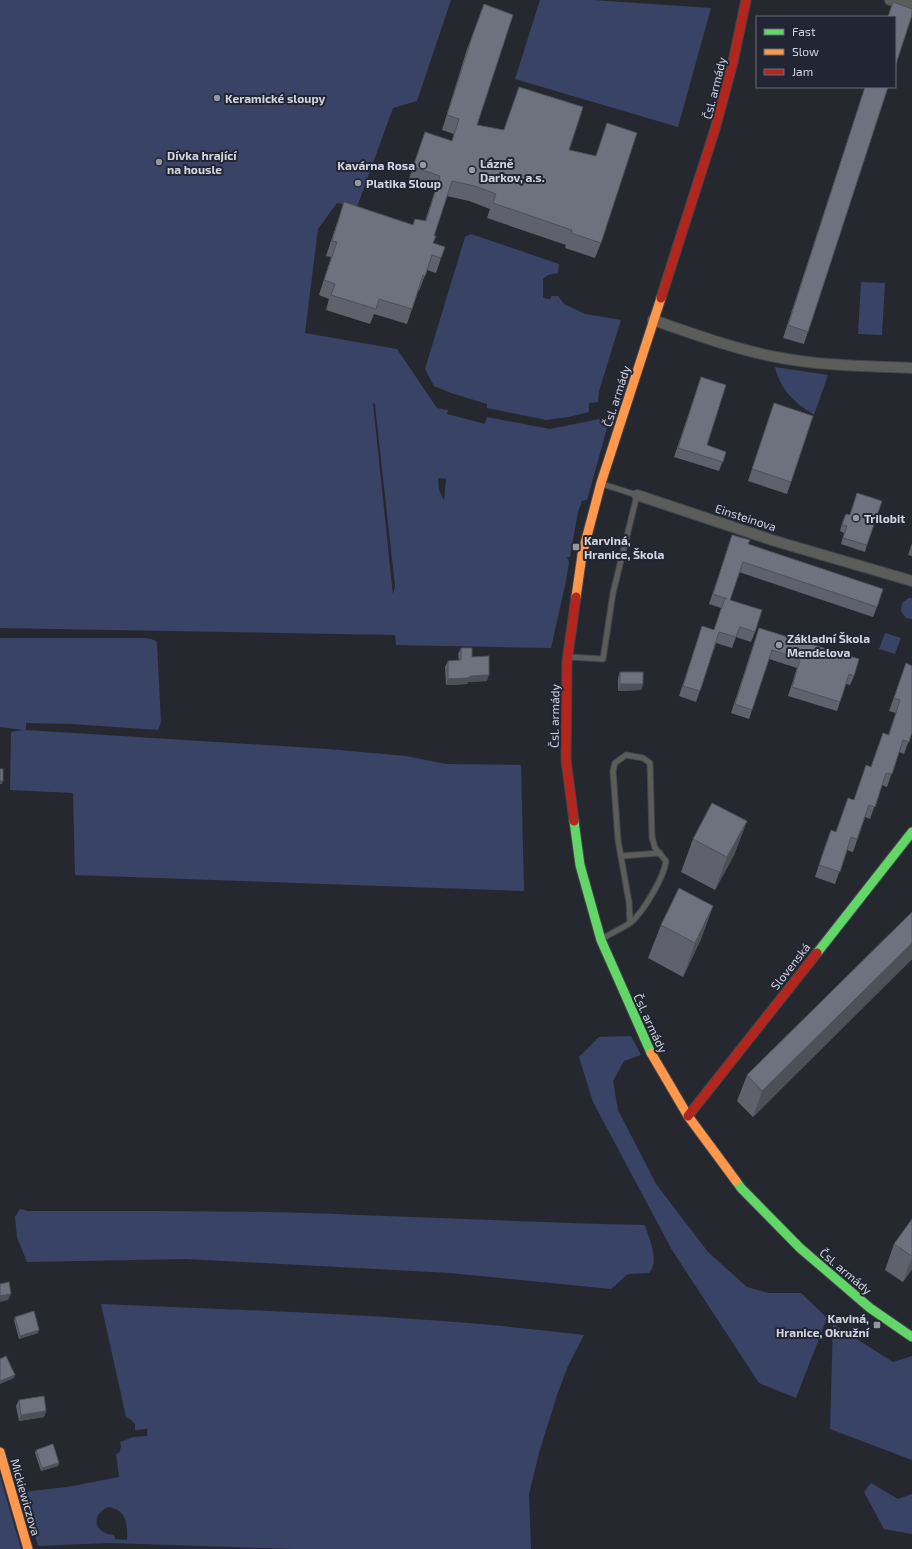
<svg xmlns="http://www.w3.org/2000/svg" width="912" height="1549" viewBox="0 0 912 1549" font-family="'Exo 2',sans-serif">
  <style>
    .green { fill: #384366; fill-rule: evenodd }
    .lines { fill: none; stroke-linecap: round; stroke-linejoin: round }
    .lane-casing { stroke: #42454b; stroke-width: 7 }
    .street-casing { stroke: #42454b; stroke-width: 12 }
    .fast-casing { stroke: #42454b; stroke-width: 11 }
    .slow-casing { stroke: #42454b; stroke-width: 11 }
    .jam-casing { stroke: #42454b; stroke-width: 11 }
    .lane { stroke: #5c5c5b; stroke-width: 5 }
    .street { stroke: #5c5c5b; stroke-width: 10 }
    .fast { stroke: #63d668; stroke-width: 9 }
    .slow { stroke: #ff974d; stroke-width: 9 }
    .jam { stroke: #b3261e; stroke-width: 9 }
    .wall { fill: #5f626d }
    .shaded-wall { fill: #4d5059 }
    .building { fill: #6e727f; stroke: #4d5059 }
    .poi-dot { fill: #9698a1; stroke: #222634; stroke-width: 1.5 }
    .labels { text-anchor: middle; dominant-baseline: central; stroke-width: 4; stroke-linejoin: round; paint-order: stroke }
    .street-label { font-size: 12px; fill: #d2d5de; stroke: #222634 }
    .poi-label { font-size: 12px; font-weight: bold; fill: #d2d5de; stroke: #222634; text-anchor: start }
  </style>
  <rect width="100%" height="100%" fill="#262830"/>
  <g class="green">
    <path d="M0 0H451L417 101 393 108 357 207 337 203 318 229 305 333 397 349 437 408 448 410 447 414 485 424 487 417 550 429 599 419 607 428 587 500 582 501 578 512 570 557H567L569 562 566 581 551 648 396 645 395 635 0 628ZM373 403 375 404 376 414 395 586 393 595ZM438 478 446 479 444 501 439 490Z"/>
    <path d="M540 0H593L711 8 678 127 515 79Z"/>
    <path d="M471 234 559 264 558 273 548 275 543 279V297L546 299H550L552 296H558L564 304 585 314 621 320 599 391 598 402 589 403V412L569 417 546 420 487 408V404L451 393 434 386 425 369 465 237Z"/>
    <path d="M861 282 885 283 882 335 858 334Z"/>
    <path d="M775 367 828 375 814 415C794 402 781 391 775 367Z"/>
    <path d="M909 598H912V619L906 618 901 611 902 603Z"/>
    <path d="M885 633 901 638 895 654 879 649Z"/>
    <path d="M0 638H144L151 639 156 641 157 644 161 722 158 730 72 724 26 723V730L328 749 406 756 446 764 521 765 524 891 75 875 73 793 10 790 11 732 23 730 0 727Z"/>
    <path d="M631 1036 641 1055 624 1061 613 1081 618 1110 656 1184 708 1252 747 1287 768 1293H801L827 1318 796 1398 759 1383 672 1250 593 1102 579 1057 599 1037Z"/>
    <path d="M20 1209 28 1211C137 1211 247 1210 357 1215 453 1218 549 1223 645 1225 649 1239 660 1261 649 1273L628 1274 611 1289 450 1273 186 1259 27 1262 17 1237 15 1217Z"/>
    <path d="M101 1304C262 1311 424 1315 584 1335L568 1366 557 1395 539 1453 529 1494 531 1549H296L109 1543 38 1546 23 1492 67 1487 119 1477 116 1454 119 1453 121 1447 120 1442 134 1437 147 1436V1429L135 1430V1424L130 1419 126 1417ZM108 1507C126 1509 128 1524 127 1540L115 1539 114 1535C94 1534 90 1515 108 1507Z"/>
    <path d="M833 1324 893 1362 912 1356V1460L830 1429Z"/>
    <path d="M0 1476 21 1549H0Z"/>
    <path d="M871 1483 898 1499 912 1494V1534L884 1529 864 1492Z"/>
  </g>
  <g class="lines">
    <g class="lane-casing">
      <g id="lane">
        <path d="M570 657 603 659 613 593 637 495 602 484"/>
        <path d="M621 856 660 853"/>
        <path d="M602 939C611 933 621 929 630 923 643 913 664 877 666 861L655 848 652 837 650 763 643 758 626 755 615 763 613 771 618 840 629 902 630 923"/>
      </g>
    </g>
    <g class="street-casing">
      <g id="street">
        <path d="M890 0 912 3"/>
        <path d="M653 320C694 334 734 349 776 357 821 366 866 366 912 368"/>
        <path d="M637 495 775 541 912 581"/>
      </g>
    </g>
    <g class="fast-casing">
      <g id="fast">
        <path d="M574 821 580 865 601 940 651 1053"/>
        <path d="M817 953 912 832"/>
        <path d="M736 1181 741 1188 800 1248 870 1308 912 1337"/>
      </g>
    </g>
    <g class="slow-casing">
      <g id="slow">
        <path d="M576 597 582 555 601 483 661 298"/>
        <path d="M651 1053 688 1116 736 1181"/>
        <path d="M0 1452 28 1549"/>
      </g>
    </g>
    <g class="jam-casing">
      <g id="jam">
        <path d="M661 298 715 129 733 62 746 0"/>
        <path d="M574 821 566 760 567 661 576 597"/>
        <path d="M688 1116 817 953"/>
      </g>
    </g>
    <use href="#lane" class="lane"/>
    <use href="#street" class="street"/>
    <use href="#fast" class="fast"/>
    <use href="#slow" class="slow"/>
    <use href="#jam" class="jam"/>
  </g>
  <g class="wall">
    <path d="M484 4 477 125 504 130 519 87 569 150 596 156 607 123 601 243 595 258 565 248 566 245 487 218 490 209 469 201 447 196 434 236 433 243 441 258 436 273 427 270 419 291H418L407 324 374 314 370 324 326 310 329 299 319 295 331 257 326 256 344 202 413 225 425 221 435 191 408 182 425 132 452 141 454 134 442 130 466 52Z"/>
    <path d="M865 87H888L804 344 783 338Z"/>
    <path d="M701 377 707 445 726 452 719 471 674 457Z"/>
    <path d="M774 403 791 482 787 494 748 481Z"/>
    <path d="M857 493 867 545 865 552 841 544 844 533 840 531 843 520 846 514 850 515Z"/>
    <path d="M912 543V556L908 555Z"/>
    <path d="M748 544 877 607 873 617 739 572 730 600 755 632 751 642 736 637 732 648 716 643 696 702 679 696 702 626 714 630 721 608 709 604 729 545Z"/>
    <path d="M759 628 854 676 850 685 846 684 837 711 788 696 797 668 769 659 749 719 731 713Z"/>
    <path d="M461 648 472 657 487 681 468 682 467 684 446 685 445 667 448 661 459 660 458 654Z"/>
    <path d="M906 663 912 732 904 754 899 752 887 787 882 785 870 819 865 817 853 852 847 850 835 884 815 877 826 843 836 832 848 798 854 800 888 735 896 713 889 711Z"/>
    <path d="M620 672 643 684 641 690 618 691V678Z"/>
    <path d="M747 821 734 855 715 890 681 872 693 839Z"/>
    <path d="M713 906 701 939 683 977 648 958 661 925Z"/>
    <path d="M912 912V959L753 1117 737 1101 747 1075Z"/>
    <path d="M912 1219V1269L903 1282 885 1270 894 1244Z"/>
    <path d="M15 1317 38 1333 19 1339 14 1320Z"/>
    <path d="M19 1400 46 1411 44 1417 19 1421 16 1406Z"/>
    <path d="M36 1450 59 1463 58 1466 41 1471 35 1453Z"/>
  </g>
  <g class="shaded-wall">
    <path d="M489 675 487 681 468 682 467 684 446 685 448 679 470 676Z"/>
    <path d="M620 684H643L641 690 618 691Z"/>
    <path d="M0 781H3L2 784H0Z"/>
    <path d="M747 821 734 855 715 890 727 857Z"/>
    <path d="M713 906 701 939 683 977 695 943Z"/>
    <path d="M912 943V959L753 1117 762 1091Z"/>
    <path d="M912 1257V1269L903 1282Z"/>
    <path d="M11 1294 8 1300 0 1302V1296Z"/>
    <path d="M39 1330 38 1333 19 1339 20 1336Z"/>
    <path d="M15 1375 14 1378 0 1384V1381Z"/>
    <path d="M46 1411 44 1417 19 1421 21 1415Z"/>
    <path d="M59 1463 58 1466 41 1471 42 1468Z"/>
  </g>
  <g class="building">
    <path d="M893 2 912 9V15L895 67V17H888Z"/>
    <path d="M484 4 513 15 477 125 504 130 519 87 583 107 569 150 596 156 607 123 637 133 601 243 571 233 572 230 493 203 496 194 475 186 452 181 434 236H436L433 243 445 247 441 258 432 255 425 276 423 275 412 309 379 299 376 309 331 295 335 284 324 280 337 242 332 241 344 202 413 225 415 219 426 221 440 176 413 167 425 132 452 141 459 119 447 115 472 37Z"/>
    <path d="M865 87H888L808 332 788 325Z"/>
    <path d="M701 377 726 385 707 445 726 452 723 462 678 448Z"/>
    <path d="M774 403 813 416 791 482 752 469Z"/>
    <path d="M857 493 882 501 867 545 843 538 847 526 842 525 846 514 850 515Z"/>
    <path d="M732 535 750 540 748 544 883 589 877 607 743 562 730 600 762 610 755 632 740 627 736 637 719 632 700 691 683 686 702 626 714 630 725 598 727 599 713 594Z"/>
    <path d="M759 628 859 659 854 676 849 674 840 702 792 687 800 659 772 650 752 710 735 704Z"/>
    <path d="M461 648H472V657L489 656V675L470 676 469 678 448 679V661L461 660Z"/>
    <path d="M906 663 912 666V732L909 742 903 740 892 774 886 773 875 807 869 805 857 839 851 837 840 872 819 865 831 830 836 832 848 798 854 800 866 765 871 767 883 733 889 735 900 700 894 698Z"/>
    <rect x="620" y="672" width="23" height="12"/>
    <rect x="0" y="769" width="3" height="12"/>
    <path d="M712 803 747 821 727 857 693 839Z"/>
    <path d="M679 888 713 906 695 943 661 925Z"/>
    <path d="M912 912V943L762 1091 747 1075Z"/>
    <path d="M912 1219V1256L894 1244Z"/>
    <path d="M9 1282 11 1294 0 1296V1284Z"/>
    <path d="M34 1311 39 1330 20 1336 15 1317Z"/>
    <path d="M6 1356 15 1375 0 1381V1359Z"/>
    <path d="M44 1396 46 1411 21 1415 19 1400Z"/>
    <path d="M53 1444 59 1463 42 1468 36 1450Z"/>
  </g>
  <g class="poi-dot">
    <circle cx="217" cy="98" r="4"/>
    <circle cx="159" cy="162" r="4"/>
    <circle cx="423" cy="165" r="4"/>
    <circle cx="472" cy="170" r="4"/>
    <circle cx="358" cy="183" r="4"/>
    <circle cx="856" cy="518" r="4"/>
    <rect x="572" y="543" width="8" height="8" rx="2"/>
    <circle cx="779" cy="645" r="4"/>
    <rect x="873" y="1321" width="8" height="8" rx="2"/>
  </g>
  <g class="labels">
    <g class="street-label">
      <text transform="translate(714 88) rotate(-76)">Čsl. armády</text>
      <text transform="translate(616 396) rotate(-72)">Čsl. armády</text>
      <text transform="translate(746 517) rotate(18)">Einsteinova</text>
      <text transform="translate(554 716) rotate(-89)">Čsl. armády</text>
      <text transform="translate(790 966) rotate(-52)">Slovenská</text>
      <text transform="translate(651 1023) rotate(65)">Čsl. armády</text>
      <text transform="translate(846 1271) rotate(40)">Čsl. armády</text>
      <text transform="translate(26 1497) rotate(74)">Mickiewiczova</text>
    </g>
    <g class="poi-label">
      <text x="225" y="98">Keramické sloupy</text>
      <text x="167" y="155">Dívka hrající<tspan x="167" dy="14">na housle</tspan></text>
      <text x="480" y="163">Lázně<tspan x="480" dy="14">Darkov, a.s.</tspan></text>
      <text x="415" y="165" text-anchor="end">Kavárna Rosa</text>
      <text x="366" y="183">Platika Sloup</text>
      <text x="864" y="518">Trilobit</text>
      <text x="584" y="540">Karviná,<tspan x="584" dy="14">Hranice, Škola</tspan></text>
      <text x="787" y="638">Základní Škola<tspan x="787" dy="14">Mendelova</tspan></text>
      <text x="869" y="1318" text-anchor="end">Kaviná,<tspan x="869" dy="14">Hranice, Okružní</tspan></text>
    </g>
  </g>
  <rect x="756" y="16" width="140" height="72" fill="#222634" stroke="#686c78"/>
  <rect x="764" y="29" width="20" height="6" fill="#63d668" stroke="#686c78"/>
  <text x="792" y="36" font-size="12" fill="#d2d5de">Fast</text>
  <rect x="764" y="49" width="20" height="6" fill="#ff974d" stroke="#686c78"/>
  <text x="792" y="56" font-size="12" fill="#d2d5de">Slow</text>
  <rect x="764" y="69" width="20" height="6" fill="#b3261e" stroke="#686c78"/>
  <text x="792" y="76" font-size="12" fill="#d2d5de">Jam</text>
</svg>
